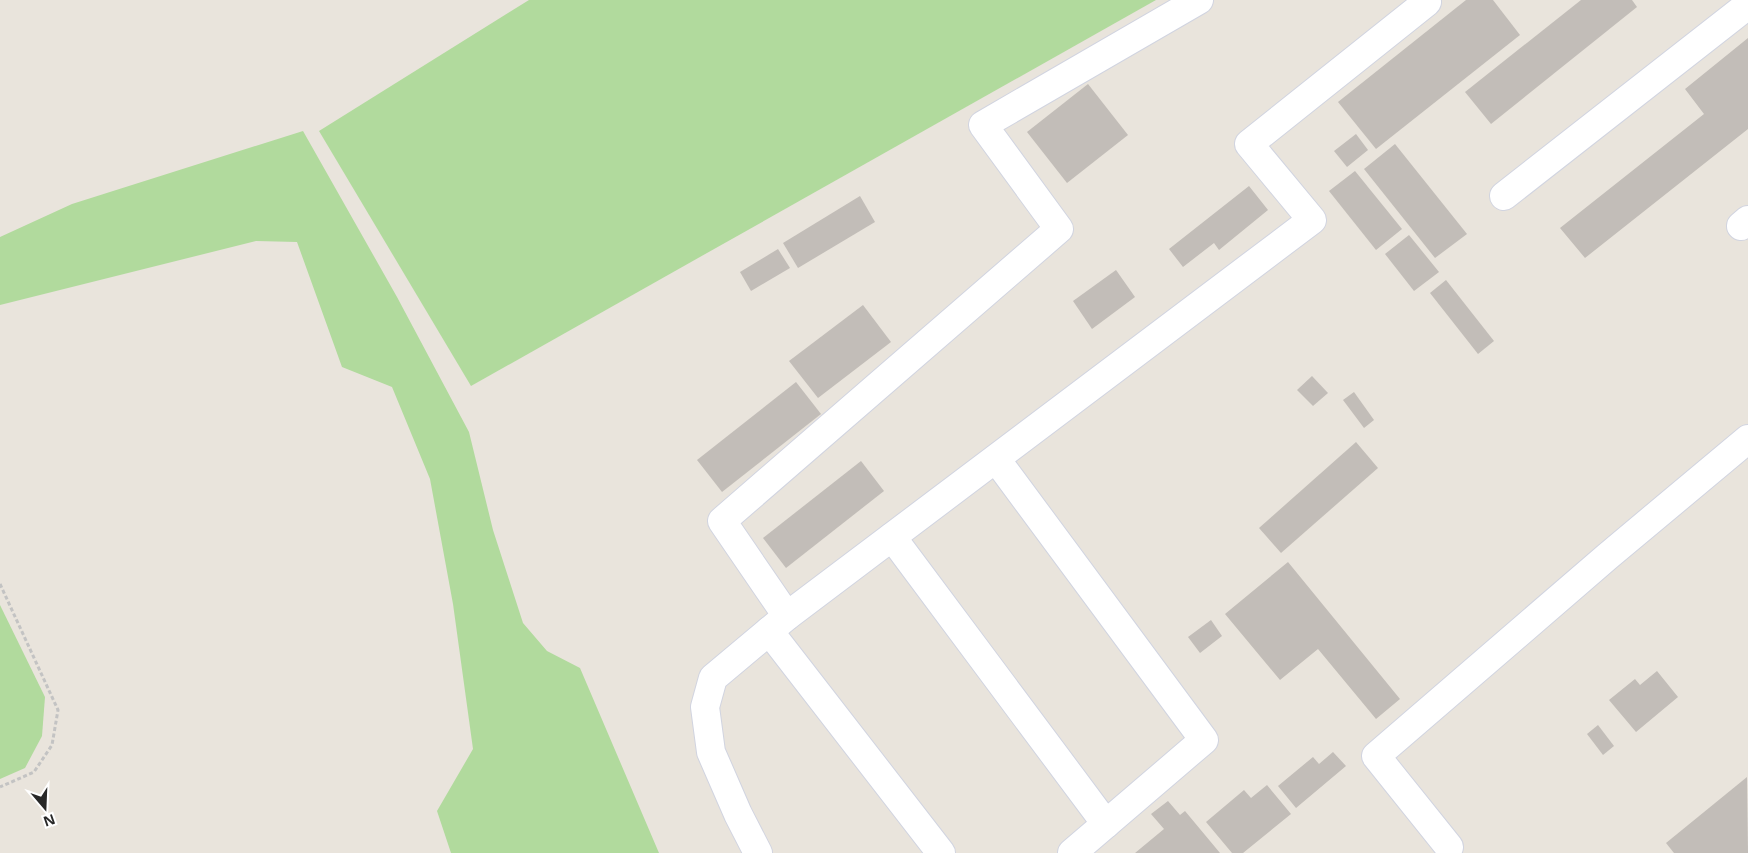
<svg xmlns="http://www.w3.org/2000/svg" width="1748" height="853" viewBox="0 0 1748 853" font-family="'Open Sans',sans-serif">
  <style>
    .green { fill: #b1da9d }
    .building { fill: #c2bdb8 }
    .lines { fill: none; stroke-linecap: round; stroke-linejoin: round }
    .minor-casing { stroke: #d1d4e0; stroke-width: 30 }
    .path { stroke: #c3c3c3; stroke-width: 3; stroke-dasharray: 4 2.5; stroke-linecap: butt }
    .minor { stroke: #fff; stroke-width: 28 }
  </style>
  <rect width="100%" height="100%" fill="#e9e4dc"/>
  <g class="green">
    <path d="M529 0H1156L471 386 319 131Z"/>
    <path d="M303 131 397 297 469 432 493 530 523 623 547 651 580 668 659 853H451L437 811 473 749 453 604 430 479 392 387 342 367 297 242 256 241 0 305V237L72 204Z"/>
    <path d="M0 605 45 697 42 736 25 768 0 779Z"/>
  </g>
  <g class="building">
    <path d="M1466 0H1493L1520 35 1376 149 1338 102Z"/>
    <path d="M1581 0H1632L1637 7 1491 124 1465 92Z"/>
    <path d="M1748 38V129L1585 258 1560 228 1704 114 1685 89Z"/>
    <path d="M1088 84 1128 135 1067 183 1027 132Z"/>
    <path d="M1356 134 1368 150 1347 167 1334 151Z"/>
    <path d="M1395 144 1467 234 1435 258 1364 169Z"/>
    <path d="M1355 171 1402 229 1376 250 1329 191Z"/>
    <path d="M1249 186 1268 210 1219 250 1214 243 1183 267 1169 249Z"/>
    <path d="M860 196 875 222 798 268 783 243Z"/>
    <path d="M1409 235 1439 272 1414 291 1385 254Z"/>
    <path d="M778 249 790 268 751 291 740 272Z"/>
    <path d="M1116 270 1135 297 1092 329 1073 301Z"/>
    <path d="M1446 280 1494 341 1478 354 1430 293Z"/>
    <path d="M863 305 891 342 818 398 789 361Z"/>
    <path d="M1312 376 1328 393 1313 406 1297 390Z"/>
    <path d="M796 382 821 414 722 492 697 460Z"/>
    <path d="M1354 392 1374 420 1364 428 1343 400Z"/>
    <path d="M1356 442 1378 468 1281 553 1259 528Z"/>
    <path d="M861 461 884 491 786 568 763 538Z"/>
    <path d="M1288 562 1400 699 1376 719 1318 649 1280 680 1225 614Z"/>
    <path d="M1211 620 1222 636 1200 653 1188 637Z"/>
    <path d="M1657 671 1678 697 1636 732 1609 700 1635 679 1640 685Z"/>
    <path d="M1598 725 1614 746 1603 755 1587 734Z"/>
    <path d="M1333 752 1346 766 1296 808 1278 786 1313 757 1319 764Z"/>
    <path d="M1747 777 1748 853H1674L1666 843Z"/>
    <path d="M1267 785 1291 814 1243 853H1232L1206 822 1244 790 1251 798Z"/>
    <path d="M1168 801 1180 815 1185 811 1220 853H1135L1164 829 1151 814Z"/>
  </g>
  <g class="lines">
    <g class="minor-casing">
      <g id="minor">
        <path d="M1504 196 1748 5"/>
        <path d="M1741 226 1748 220"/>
        <path d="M996 459 1204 740 1072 853"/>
        <path d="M892 537 1106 824"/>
        <path d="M787 616 722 521 1059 229 983 125 1199 0"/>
        <path d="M769 631 941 853"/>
        <path d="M1449 847 1376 756 1608 556 1748 439"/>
        <path d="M758 853 738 814 711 752 705 707 713 678 787 616 1312 220 1249 144 1427 2 1426 0"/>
      </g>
    </g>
    <path class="path" d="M0 584 58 710 52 745 34 772 0 787"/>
    <use href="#minor" class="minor"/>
  </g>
  <g transform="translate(45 808) rotate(161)" stroke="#ffffff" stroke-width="4" paint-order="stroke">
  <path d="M0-4L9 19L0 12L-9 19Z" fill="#282828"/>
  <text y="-8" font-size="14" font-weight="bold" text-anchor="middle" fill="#282828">N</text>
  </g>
</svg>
